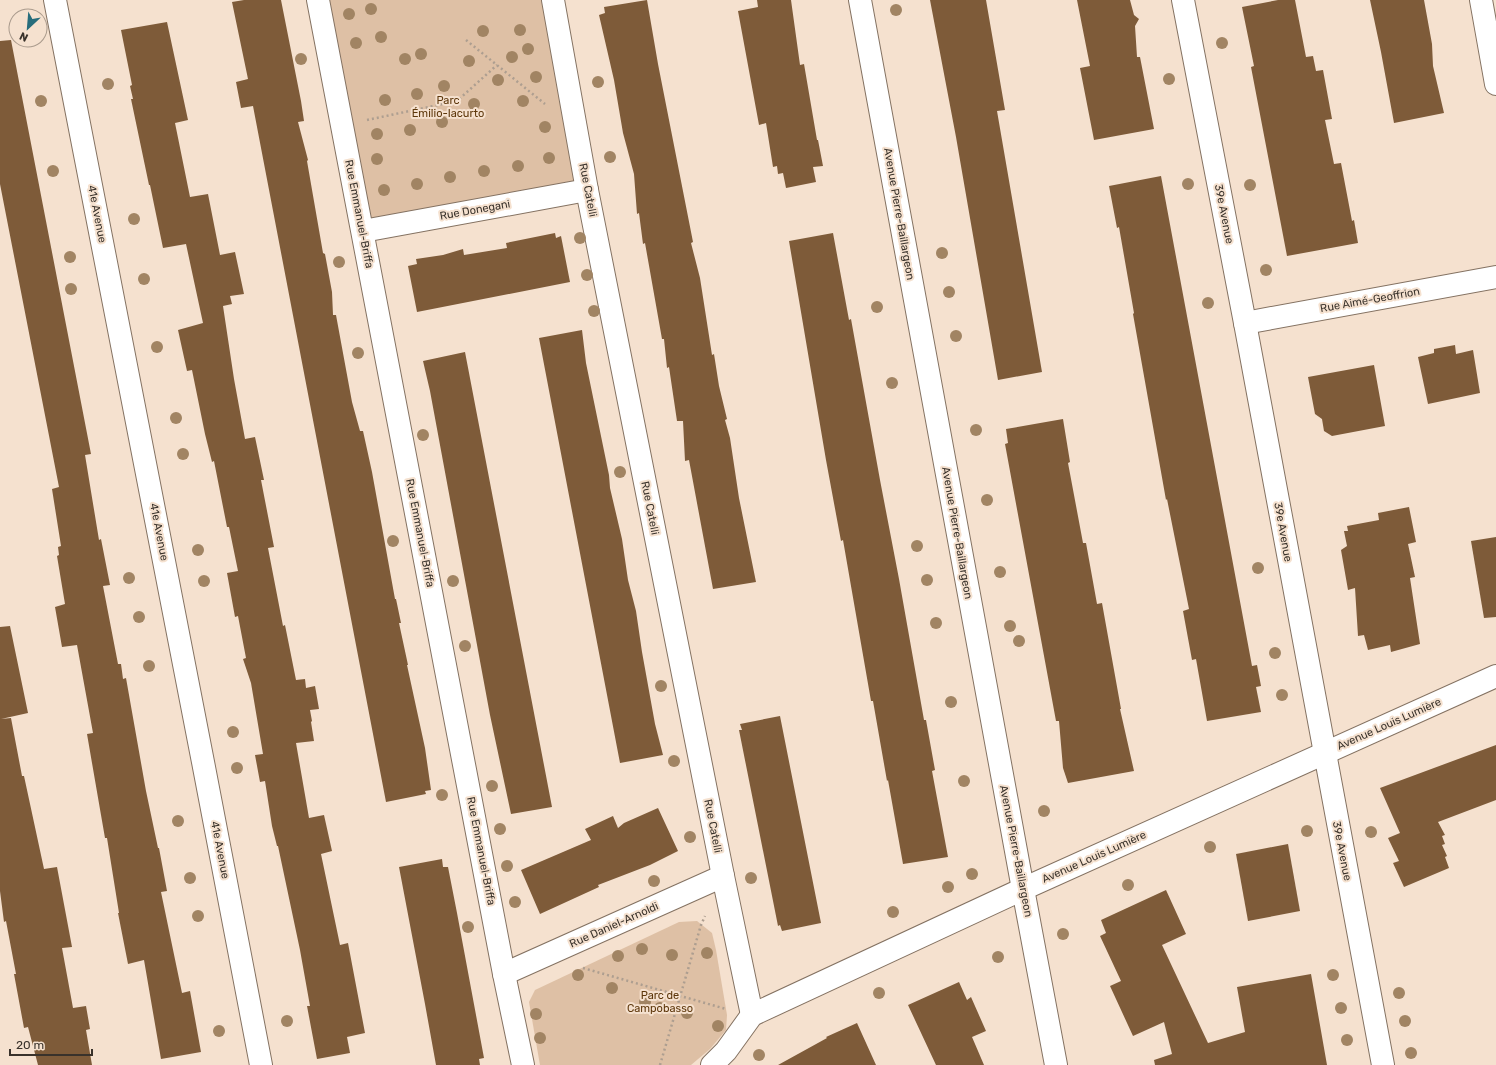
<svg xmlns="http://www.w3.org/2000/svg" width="1496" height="1065" viewBox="0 0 1496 1065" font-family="Rubik,sans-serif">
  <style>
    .green { fill: #dec0a5 }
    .building { fill: #7e5b39 }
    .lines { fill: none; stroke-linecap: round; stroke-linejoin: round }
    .minor-casing { stroke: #847262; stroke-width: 24 }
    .path { stroke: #ad9e90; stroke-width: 2.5; stroke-dasharray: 2 3; stroke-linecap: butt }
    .minor { stroke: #fff; stroke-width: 22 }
    .tree { fill: #a18463 }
    .labels { text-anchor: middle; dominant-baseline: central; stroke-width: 4; stroke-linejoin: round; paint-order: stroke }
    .park-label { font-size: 11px; fill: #5d370b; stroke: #f5e1cf }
    .street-label { font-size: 11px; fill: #39322b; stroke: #f5e1cf }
  </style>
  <rect width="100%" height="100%" fill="#f5e1cf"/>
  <g class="green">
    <path d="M318 0H553L587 190 363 231Z"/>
    <path d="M697 921 712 933 716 950 727 1015 726 1030 710 1049 691 1065H540L529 1002 535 990 679 922Z"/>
  </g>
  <g class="building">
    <path d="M244 0H281L301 101 304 121 298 122 308 160 307 161 323 253 325 254 332 292 333 315H336L352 402 360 431H363L372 472 395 599H396L401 623H399L408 665H407L425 748 431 790 425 791 426 794 386 802 253 106 241 108 236 82 248 79 232 2Z"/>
    <path d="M647 0 658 64 693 242 691 243 700 278 712 355 714 354 719 386 727 419 725 420 730 438 739 498 756 582 713 589 689 460 685 461 683 421H677L669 367 667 368 664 339H662L645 243 643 244 639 213 637 214 634 174 623 133 614 80 599 15 605 13 604 7Z"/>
    <path d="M757 0H791L800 65 804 64 817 140H818L823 166 813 167 816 182 786 188 783 173 778 174 777 166 773 167 766 123 759 125 738 11 758 7Z"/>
    <path d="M930 0H986L1005 110 997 111 1042 372 998 380 956 137Z"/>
    <path d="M1077 0H1130L1134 15 1139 19 1135 26 1137 57H1140L1154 129 1094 140 1080 68 1090 66Z"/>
    <path d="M1278 0H1295L1306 57 1313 56 1316 71 1323 70 1332 119 1325 120 1334 164 1341 163 1352 221 1354 220 1358 243 1287 256 1251 67 1254 66 1242 7Z"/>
    <path d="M1370 0H1424L1432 44 1433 66 1444 113 1394 123 1381 52Z"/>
    <path d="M167 22 188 120 175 123 190 197 208 194 220 255 235 252 244 294 230 296 232 304 223 306 234 379 245 439 255 437 264 480H261L274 547 268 548 283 626 285 625 296 680 305 679 306 688 315 686 319 709 310 710 312 721 311 722 314 741 296 743 309 818 324 815 332 851 321 854 340 945 348 943 365 1033 347 1037 350 1053 317 1059 307 1006H310L300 950 278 846H277L272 826 265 781 260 782 255 755 263 754 251 683 243 659 246 658 238 616 235 617 227 573 238 571 229 527H227L214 461 212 462 205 434 192 370 187 371 178 330 203 323 186 244 163 248 150 185H149L131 99H133L130 86 132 85 121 30Z"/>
    <path d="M11 40 91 454 85 455 99 540 101 539 110 585 103 586 118 664H121L123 679 126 678 146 791 158 848H159L167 891 161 892 182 993 190 991 201 1052 161 1059 144 960 128 964 118 913H119L107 838H105L101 815 87 734 93 733 77 645 62 647 55 607 65 604 57 556 59 555 58 547 61 546 52 489 59 487 0 184V41Z"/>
    <path d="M1161 176 1252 666 1257 665 1261 686 1256 687 1261 712 1207 721 1196 659 1192 660 1183 611 1189 609 1167 499 1166 500 1133 314 1134 313 1119 227 1117 228 1109 186Z"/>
    <path d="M555 233 556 238 561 236 570 282 417 312 408 266 417 264 416 259 443 255 463 249 464 255 507 248 506 243Z"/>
    <path d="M833 233 849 320 851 319 880 480 899 579 924 720H926L935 770 932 771 948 857 903 864 888 780 887 781 873 701H871L843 540 841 541 826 460 789 241Z"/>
    <path d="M582 330 586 363 609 475 610 488 622 539 628 580 636 611 642 652 655 724 663 755 620 763 539 338Z"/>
    <path d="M1455 345 1456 354 1473 350 1480 393 1428 404 1418 357 1434 353V349Z"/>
    <path d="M465 352 552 807 511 814 490 715 430 391 423 361Z"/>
    <path d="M1374 365 1385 426 1332 436 1324 431 1322 419 1315 414 1308 377Z"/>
    <path d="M1063 419 1070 462 1068 463 1083 543H1086L1097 604 1102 603 1121 709H1120L1134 771 1068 783 1063 768 1059 721H1056L1005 444 1008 443 1006 429Z"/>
    <path d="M1409 507 1416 542 1408 544 1415 577 1410 578 1420 644 1391 652 1390 645 1368 650 1364 635 1358 636 1355 588 1348 590 1341 550 1347 546 1344 531H1348L1347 526 1379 520 1378 513Z"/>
    <path d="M1496 537V617L1484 618 1471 541Z"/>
    <path d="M10 626 28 713 1 719 11 718 22 776H24L44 869 57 867 72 947 62 948 73 1008 86 1006 90 1029 86 1030 92 1065H38L28 1027 24 1028 14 974H16L6 921 4 922 0 891V627Z"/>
    <path d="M780 716 821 923 782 931 780 925 778 926 739 730H742L740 724Z"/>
    <path d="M1496 745V800L1438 822 1445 835 1442 836 1445 844 1442 845 1447 856 1445 857 1449 868 1404 887 1393 863 1399 861 1388 838 1400 833 1380 788Z"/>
    <path d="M658 808 678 851 650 865 598 885 599 887 540 914 521 870 591 840 585 829 613 816 618 828 624 823Z"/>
    <path d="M1288 844 1300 911 1248 921 1236 854Z"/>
    <path d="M442 859 443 867H448L457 913 484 1058 479 1059 480 1065H436L425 1004 399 867Z"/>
    <path d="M1166 890 1186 934 1162 945 1208 1043 1245 1032 1237 987 1311 974 1327 1065H1155L1154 1060 1172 1054 1164 1022 1133 1036 1110 986 1121 981 1100 936 1106 933 1101 920Z"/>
    <path d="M959 982 967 1000 971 997 986 1031 972 1037 984 1065H936L908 1005Z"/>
    <path d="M857 1023 876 1065H778L827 1038 826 1037Z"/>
  </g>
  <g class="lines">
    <g class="minor-casing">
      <g id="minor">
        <path d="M55 0 203 762 261 1065"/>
        <path d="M318 0 504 974 523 1065"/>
        <path d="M553 0 587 190 723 876 752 1015"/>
        <path d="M860 0 1023 889 1056 1065"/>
        <path d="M1183 0 1245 323 1383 1065"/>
        <path d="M1481 0 1496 84"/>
        <path d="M363 231 587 190"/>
        <path d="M1245 323 1496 277"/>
        <path d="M504 974 723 876"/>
        <path d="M712 1065 726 1051 752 1015 1023 889 1496 676"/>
      </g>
    </g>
    <g class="path">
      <path d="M466 40 545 104"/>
      <path d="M367 120 457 101 497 65"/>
      <path d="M583 968 726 1009"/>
      <path d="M660 1065 701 925 705 916"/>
    </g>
    <use href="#minor" class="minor"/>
  </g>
  <g class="tree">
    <circle cx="371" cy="9" r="6"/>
    <circle cx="896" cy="10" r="6"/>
    <circle cx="349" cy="14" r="6"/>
    <circle cx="520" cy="30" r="6"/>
    <circle cx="483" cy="31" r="6"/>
    <circle cx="381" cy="37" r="6"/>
    <circle cx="356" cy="43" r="6"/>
    <circle cx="1222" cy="43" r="6"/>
    <circle cx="528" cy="49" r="6"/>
    <circle cx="421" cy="54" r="6"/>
    <circle cx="512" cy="57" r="6"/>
    <circle cx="301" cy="59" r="6"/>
    <circle cx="405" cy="59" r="6"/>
    <circle cx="469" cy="61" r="6"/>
    <circle cx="536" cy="77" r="6"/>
    <circle cx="1169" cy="79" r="6"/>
    <circle cx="498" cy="80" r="6"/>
    <circle cx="598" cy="82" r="6"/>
    <circle cx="108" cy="84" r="6"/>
    <circle cx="444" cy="86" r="6"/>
    <circle cx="417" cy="94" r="6"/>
    <circle cx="385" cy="100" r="6"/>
    <circle cx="41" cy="101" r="6"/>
    <circle cx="523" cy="101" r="6"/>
    <circle cx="474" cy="104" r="6"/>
    <circle cx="442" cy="122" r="6"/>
    <circle cx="545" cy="127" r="6"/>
    <circle cx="410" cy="130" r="6"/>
    <circle cx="377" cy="134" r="6"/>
    <circle cx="610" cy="157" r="6"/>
    <circle cx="549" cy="158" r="6"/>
    <circle cx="377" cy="159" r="6"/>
    <circle cx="518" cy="166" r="6"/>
    <circle cx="53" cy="171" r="6"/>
    <circle cx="484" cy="171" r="6"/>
    <circle cx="450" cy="177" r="6"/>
    <circle cx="417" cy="184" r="6"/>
    <circle cx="1188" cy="184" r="6"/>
    <circle cx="1250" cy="185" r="6"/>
    <circle cx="384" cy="190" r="6"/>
    <circle cx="134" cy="219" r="6"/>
    <circle cx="580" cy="238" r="6"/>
    <circle cx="942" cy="253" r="6"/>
    <circle cx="70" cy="257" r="6"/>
    <circle cx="339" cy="262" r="6"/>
    <circle cx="1266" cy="270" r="6"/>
    <circle cx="587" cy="275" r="6"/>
    <circle cx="144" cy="279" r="6"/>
    <circle cx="71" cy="289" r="6"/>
    <circle cx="949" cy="292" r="6"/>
    <circle cx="1208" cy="303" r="6"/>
    <circle cx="877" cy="307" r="6"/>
    <circle cx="594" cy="311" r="6"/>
    <circle cx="956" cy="336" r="6"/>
    <circle cx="157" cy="347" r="6"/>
    <circle cx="358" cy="353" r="6"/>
    <circle cx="892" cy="383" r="6"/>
    <circle cx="176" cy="418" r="6"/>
    <circle cx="976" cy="430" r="6"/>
    <circle cx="423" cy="435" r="6"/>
    <circle cx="183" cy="454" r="6"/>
    <circle cx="620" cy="472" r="6"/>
    <circle cx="987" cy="500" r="6"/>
    <circle cx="393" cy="541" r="6"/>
    <circle cx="917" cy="546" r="6"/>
    <circle cx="198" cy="550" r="6"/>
    <circle cx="1258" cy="568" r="6"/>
    <circle cx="1000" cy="572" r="6"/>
    <circle cx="129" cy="578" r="6"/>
    <circle cx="927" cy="580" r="6"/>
    <circle cx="204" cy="581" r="6"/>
    <circle cx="453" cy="581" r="6"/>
    <circle cx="139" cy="617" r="6"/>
    <circle cx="936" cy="623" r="6"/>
    <circle cx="1010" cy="626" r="6"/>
    <circle cx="1019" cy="641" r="6"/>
    <circle cx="465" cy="646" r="6"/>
    <circle cx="1275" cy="653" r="6"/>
    <circle cx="149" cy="666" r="6"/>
    <circle cx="661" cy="686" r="6"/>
    <circle cx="1282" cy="695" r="6"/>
    <circle cx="951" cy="702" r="6"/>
    <circle cx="233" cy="732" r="6"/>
    <circle cx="674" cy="761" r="6"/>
    <circle cx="237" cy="768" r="6"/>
    <circle cx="964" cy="781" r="6"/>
    <circle cx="492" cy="786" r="6"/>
    <circle cx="442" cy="795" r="6"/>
    <circle cx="1044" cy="811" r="6"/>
    <circle cx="178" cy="821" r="6"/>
    <circle cx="500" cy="829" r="6"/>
    <circle cx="1307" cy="831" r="6"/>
    <circle cx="1371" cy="832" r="6"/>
    <circle cx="690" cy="837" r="6"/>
    <circle cx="1210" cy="847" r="6"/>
    <circle cx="507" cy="866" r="6"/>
    <circle cx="972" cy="874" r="6"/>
    <circle cx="190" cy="878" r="6"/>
    <circle cx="751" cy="878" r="6"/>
    <circle cx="654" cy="881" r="6"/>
    <circle cx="1128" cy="885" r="6"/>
    <circle cx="948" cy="887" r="6"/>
    <circle cx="515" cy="902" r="6"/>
    <circle cx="893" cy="912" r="6"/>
    <circle cx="198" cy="916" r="6"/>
    <circle cx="468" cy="927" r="6"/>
    <circle cx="1063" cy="934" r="6"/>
    <circle cx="642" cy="949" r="6"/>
    <circle cx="707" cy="953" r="6"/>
    <circle cx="672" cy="955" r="6"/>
    <circle cx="618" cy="956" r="6"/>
    <circle cx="998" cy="957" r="6"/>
    <circle cx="578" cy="975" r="6"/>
    <circle cx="1333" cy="975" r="6"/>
    <circle cx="612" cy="988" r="6"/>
    <circle cx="879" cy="993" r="6"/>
    <circle cx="1399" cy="993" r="6"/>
    <circle cx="645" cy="1002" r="6"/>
    <circle cx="660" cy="1008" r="6"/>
    <circle cx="1341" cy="1008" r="6"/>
    <circle cx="687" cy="1013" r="6"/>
    <circle cx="536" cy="1014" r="6"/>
    <circle cx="287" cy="1021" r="6"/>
    <circle cx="1405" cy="1021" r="6"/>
    <circle cx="718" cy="1026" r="6"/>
    <circle cx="219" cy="1031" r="6"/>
    <circle cx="540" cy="1038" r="6"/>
    <circle cx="1347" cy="1040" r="6"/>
    <circle cx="1411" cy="1053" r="6"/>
    <circle cx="759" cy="1055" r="6"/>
  </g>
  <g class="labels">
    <g class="park-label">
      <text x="448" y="100">Parc<tspan x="448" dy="13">Émilio-Iacurto</tspan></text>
      <text x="660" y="995">Parc de<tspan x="660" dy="13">Campobasso</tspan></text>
    </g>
    <g class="street-label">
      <text transform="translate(588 190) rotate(79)">Rue Catelli</text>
      <text transform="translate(475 210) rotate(-10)">Rue Donegani</text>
      <text transform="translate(97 214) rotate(79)">41e Avenue</text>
      <text transform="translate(359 214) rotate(79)">Rue Emmanuel-Briffa</text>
      <text transform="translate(899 214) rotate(80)">Avenue Pierre-Baillargeon</text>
      <text transform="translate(1224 214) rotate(79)">39e Avenue</text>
      <text transform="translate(1370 300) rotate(-10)">Rue Aimé-Geoffrion</text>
      <text transform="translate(650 508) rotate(79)">Rue Catelli</text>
      <text transform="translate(159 532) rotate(79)">41e Avenue</text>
      <text transform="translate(1283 532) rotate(80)">39e Avenue</text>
      <text transform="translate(420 533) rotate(79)">Rue Emmanuel-Briffa</text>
      <text transform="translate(957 533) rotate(80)">Avenue Pierre-Baillargeon</text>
      <text transform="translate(1389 724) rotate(-24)">Avenue Louis Lumière</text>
      <text transform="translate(713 826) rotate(79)">Rue Catelli</text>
      <text transform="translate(220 850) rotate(79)">41e Avenue</text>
      <text transform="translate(481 851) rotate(79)">Rue Emmanuel-Briffa</text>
      <text transform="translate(1016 851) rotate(79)">Avenue Pierre-Baillargeon</text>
      <text transform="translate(1342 851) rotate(79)">39e Avenue</text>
      <text transform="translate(1094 857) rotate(-24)">Avenue Louis Lumière</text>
      <text transform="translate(614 925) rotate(-24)">Rue Daniel-Arnoldi</text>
    </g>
  </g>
  <g transform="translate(28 28) rotate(206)"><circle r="19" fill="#f5e1cf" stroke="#aa9b8d"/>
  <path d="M0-3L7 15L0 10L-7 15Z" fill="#276d7c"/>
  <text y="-6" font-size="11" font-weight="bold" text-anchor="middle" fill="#39322b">N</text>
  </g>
  <path d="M10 1049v6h82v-6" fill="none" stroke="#39322b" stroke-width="2"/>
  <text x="16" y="1049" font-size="12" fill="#39322b" stroke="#f5e1cf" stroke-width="3" paint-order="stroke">20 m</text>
</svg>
